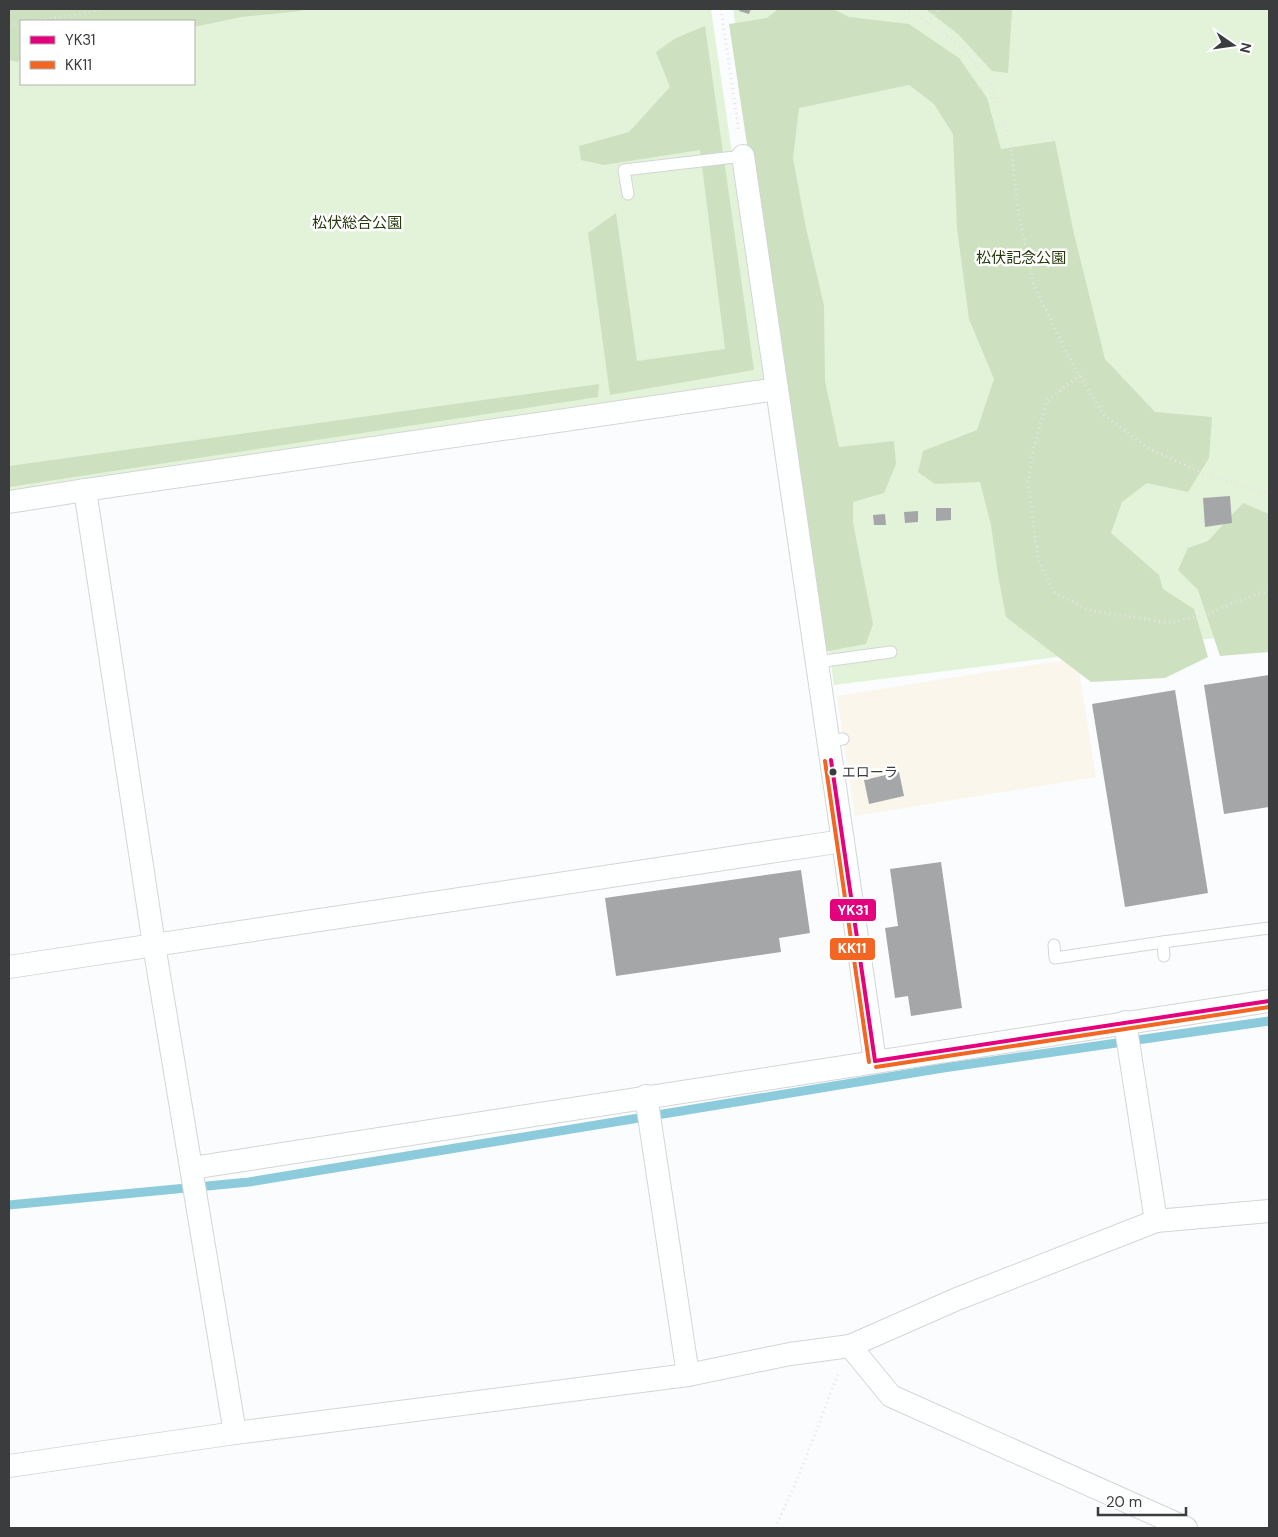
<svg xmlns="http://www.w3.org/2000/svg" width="1278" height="1537" viewBox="0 0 1278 1537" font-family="'DM Sans','Noto Sans JP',sans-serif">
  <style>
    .industrial { fill: #faf6eb }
    .green { fill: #e3f3d9; fill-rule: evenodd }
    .forest { fill: #cde0bf }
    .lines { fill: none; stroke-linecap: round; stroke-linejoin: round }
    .stream { stroke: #8bcbdc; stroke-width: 9 }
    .building { fill: #a5a6a8 }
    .service-casing { stroke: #d4d5d7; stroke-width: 13 }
    .minor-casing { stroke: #d4d5d7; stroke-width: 24 }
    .path { stroke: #e5e5e5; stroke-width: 3; stroke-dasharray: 1 4; stroke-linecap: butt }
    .service { stroke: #feffff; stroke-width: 11 }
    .minor { stroke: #feffff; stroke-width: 22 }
    .bus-1-casing { stroke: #fff; stroke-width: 8 }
    .bus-2-casing { stroke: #fff; stroke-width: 8 }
    .bus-1 { stroke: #e5007d; stroke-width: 4 }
    .bus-2 { stroke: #f26522; stroke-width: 4 }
    .bus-dot { fill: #3b3c3e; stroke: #fff; stroke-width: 2 }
    .labels { text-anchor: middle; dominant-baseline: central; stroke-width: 5; stroke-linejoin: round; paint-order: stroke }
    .bus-label { font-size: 14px; fill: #3b3c3e; stroke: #fff; text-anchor: start }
    .park-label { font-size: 15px; fill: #263a0d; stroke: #fff }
    .line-badge { stroke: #fff; stroke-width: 2 }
    .badge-label { font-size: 14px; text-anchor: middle; font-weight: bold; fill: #fff }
  </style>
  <rect width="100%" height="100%" fill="#fafcfe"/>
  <path class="industrial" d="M1077 658 1096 777 855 816 837 696Z"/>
  <g class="green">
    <path d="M9 9H711L765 379 9 492ZM21 21H194V84H21Z"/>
    <path d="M733 9H1269V633L1186 641 834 685Z"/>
  </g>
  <g class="forest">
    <path d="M9 9H304L300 11 241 17 194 27V21H21V59L17 62 9 60Z"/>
    <path d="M778 9H833L849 17 909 24 959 58 987 98 1001 149 1055 141 1074 234 1105 359 1155 412 1212 417 1209 458 1188 492 1147 483 1122 502 1111 533 1159 575 1163 589 1194 609 1208 657 1165 678 1091 682 1006 617 998 575 991 525 980 482 935 484 918 472 923 451 977 430 994 379 969 319 957 228 953 134 934 104 909 85 799 108 793 158 806 228 824 306 825 381 839 447 894 441 896 464 884 493 853 502V523L873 624 866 644 823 652 729 24 767 18Z"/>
    <path d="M928 9H1012L1008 73 992 71 958 34 928 11Z"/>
    <path d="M705 26 754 370 610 395 588 233 616 213 637 361 725 349 700 150 604 165 581 160 579 146 629 132 670 87 656 52 676 38Z"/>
    <path d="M599 384 598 397 9 487V466Z"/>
    <path d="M1243 503 1269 514V652L1220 656 1198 590 1178 570 1188 548 1208 541Z"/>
  </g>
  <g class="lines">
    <path class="stream" d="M9 1205 249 1182 943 1068 1269 1021"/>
  </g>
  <g class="building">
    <path d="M740 9H751L749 14 739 11Z"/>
    <path d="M1230 496 1232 523 1205 527 1203 498Z"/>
    <path d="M936 508H951V520L936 521Z"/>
    <path d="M918 511V522L905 523 904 512Z"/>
    <path d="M885 514 886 525H874L873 515Z"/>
    <path d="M1269 675V807L1224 814 1204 685Z"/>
    <path d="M1175 690 1208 893 1125 907 1092 704Z"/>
    <path d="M899 772 904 796 869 804 864 780Z"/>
    <path d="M941 862 962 1008 911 1016 908 996 895 998 885 928 898 926 890 869Z"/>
    <path d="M801 870 810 933 779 938 781 952 616 976 605 898Z"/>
  </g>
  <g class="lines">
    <g class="service-casing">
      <g id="service">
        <path d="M628 194 624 170 743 156"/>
        <path d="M817 662 891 652"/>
        <path d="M828 741 843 739"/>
        <path d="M1054 945 1055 958 1163 942"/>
        <path d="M1164 956 1163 942 1269 928"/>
      </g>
    </g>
    <g class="minor-casing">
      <g id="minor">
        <path d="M743 156 875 1061"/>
        <path d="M85 490 154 945 235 1433"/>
        <path d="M9 502 85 490 777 389"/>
        <path d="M9 967 843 841"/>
        <path d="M1125 1022 1156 1221"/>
        <path d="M646 1096 688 1375"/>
        <path d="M192 1168 1269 1001"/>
        <path d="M850 1346 891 1396 1186 1528"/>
        <path d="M9 1466 235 1433 688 1375 790 1354 850 1346 957 1299 1156 1221 1269 1211"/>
      </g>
    </g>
    <g class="path">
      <path d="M663 9H664"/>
      <path d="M721 9 739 132"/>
      <path d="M894 9 915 14 964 48 993 89 1010 140 1019 216 1034 286 1072 363 1104 415 1148 448 1203 473 1269 493"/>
      <path d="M35 21 75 15 104 9"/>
      <path d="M927 22 940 9"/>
      <path d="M9 25 21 23"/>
      <path d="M1080 375 1047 401 1034 446 1028 482 1038 559 1054 592 1088 610 1170 623 1211 613 1234 602 1269 591"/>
      <path d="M775 1528 798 1478 838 1374"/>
    </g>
    <use href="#service" class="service"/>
    <use href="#minor" class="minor"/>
    <g class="bus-1-casing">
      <g id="bus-1">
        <path d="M831 760 875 1061"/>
        <path d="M875 1061 1269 1001"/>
      </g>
    </g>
    <g class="bus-2-casing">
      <g id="bus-2">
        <path d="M825 761 869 1062"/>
        <path d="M876 1067 1269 1007"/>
      </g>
    </g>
    <use href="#bus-1" class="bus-1"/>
    <use href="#bus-2" class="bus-2"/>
  </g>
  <circle class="bus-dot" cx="833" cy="772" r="4.5"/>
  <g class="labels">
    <g class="bus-label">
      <text x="842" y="772">エローラ</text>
    </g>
    <g class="park-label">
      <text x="357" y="223">松伏総合公園</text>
      <text x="1021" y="258">松伏記念公園</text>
    </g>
  </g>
  <g class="line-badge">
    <rect x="829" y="898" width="48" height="24" rx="5" fill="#e5007d"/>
    <rect x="829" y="937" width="47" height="24" rx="5" fill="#f26522"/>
  </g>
  <g class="badge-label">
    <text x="853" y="915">YK31</text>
    <text x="852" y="953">KK11</text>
  </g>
  <rect width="1278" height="1537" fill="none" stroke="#3b3c3e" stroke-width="20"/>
  <rect x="20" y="20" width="175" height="65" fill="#ffffff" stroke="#b1b1b2"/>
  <rect x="30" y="36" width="25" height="8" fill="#e5007d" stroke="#b1b1b2"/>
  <text x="65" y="45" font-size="15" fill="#3b3c3e">YK31</text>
  <rect x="30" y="61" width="25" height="8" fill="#f26522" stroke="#b1b1b2"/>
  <text x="65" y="70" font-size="15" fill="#3b3c3e">KK11</text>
  <g transform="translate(1233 45) rotate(103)" stroke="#ffffff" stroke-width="4" paint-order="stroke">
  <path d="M0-4L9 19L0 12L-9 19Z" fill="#3b3c3e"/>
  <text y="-8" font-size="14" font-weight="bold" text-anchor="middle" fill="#3b3c3e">N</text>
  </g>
  <path d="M1098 1507v8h88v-8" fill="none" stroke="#3b3c3e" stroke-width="2.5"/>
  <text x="1106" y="1507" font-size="15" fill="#3b3c3e" stroke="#ffffff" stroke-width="4" paint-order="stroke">20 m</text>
</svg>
